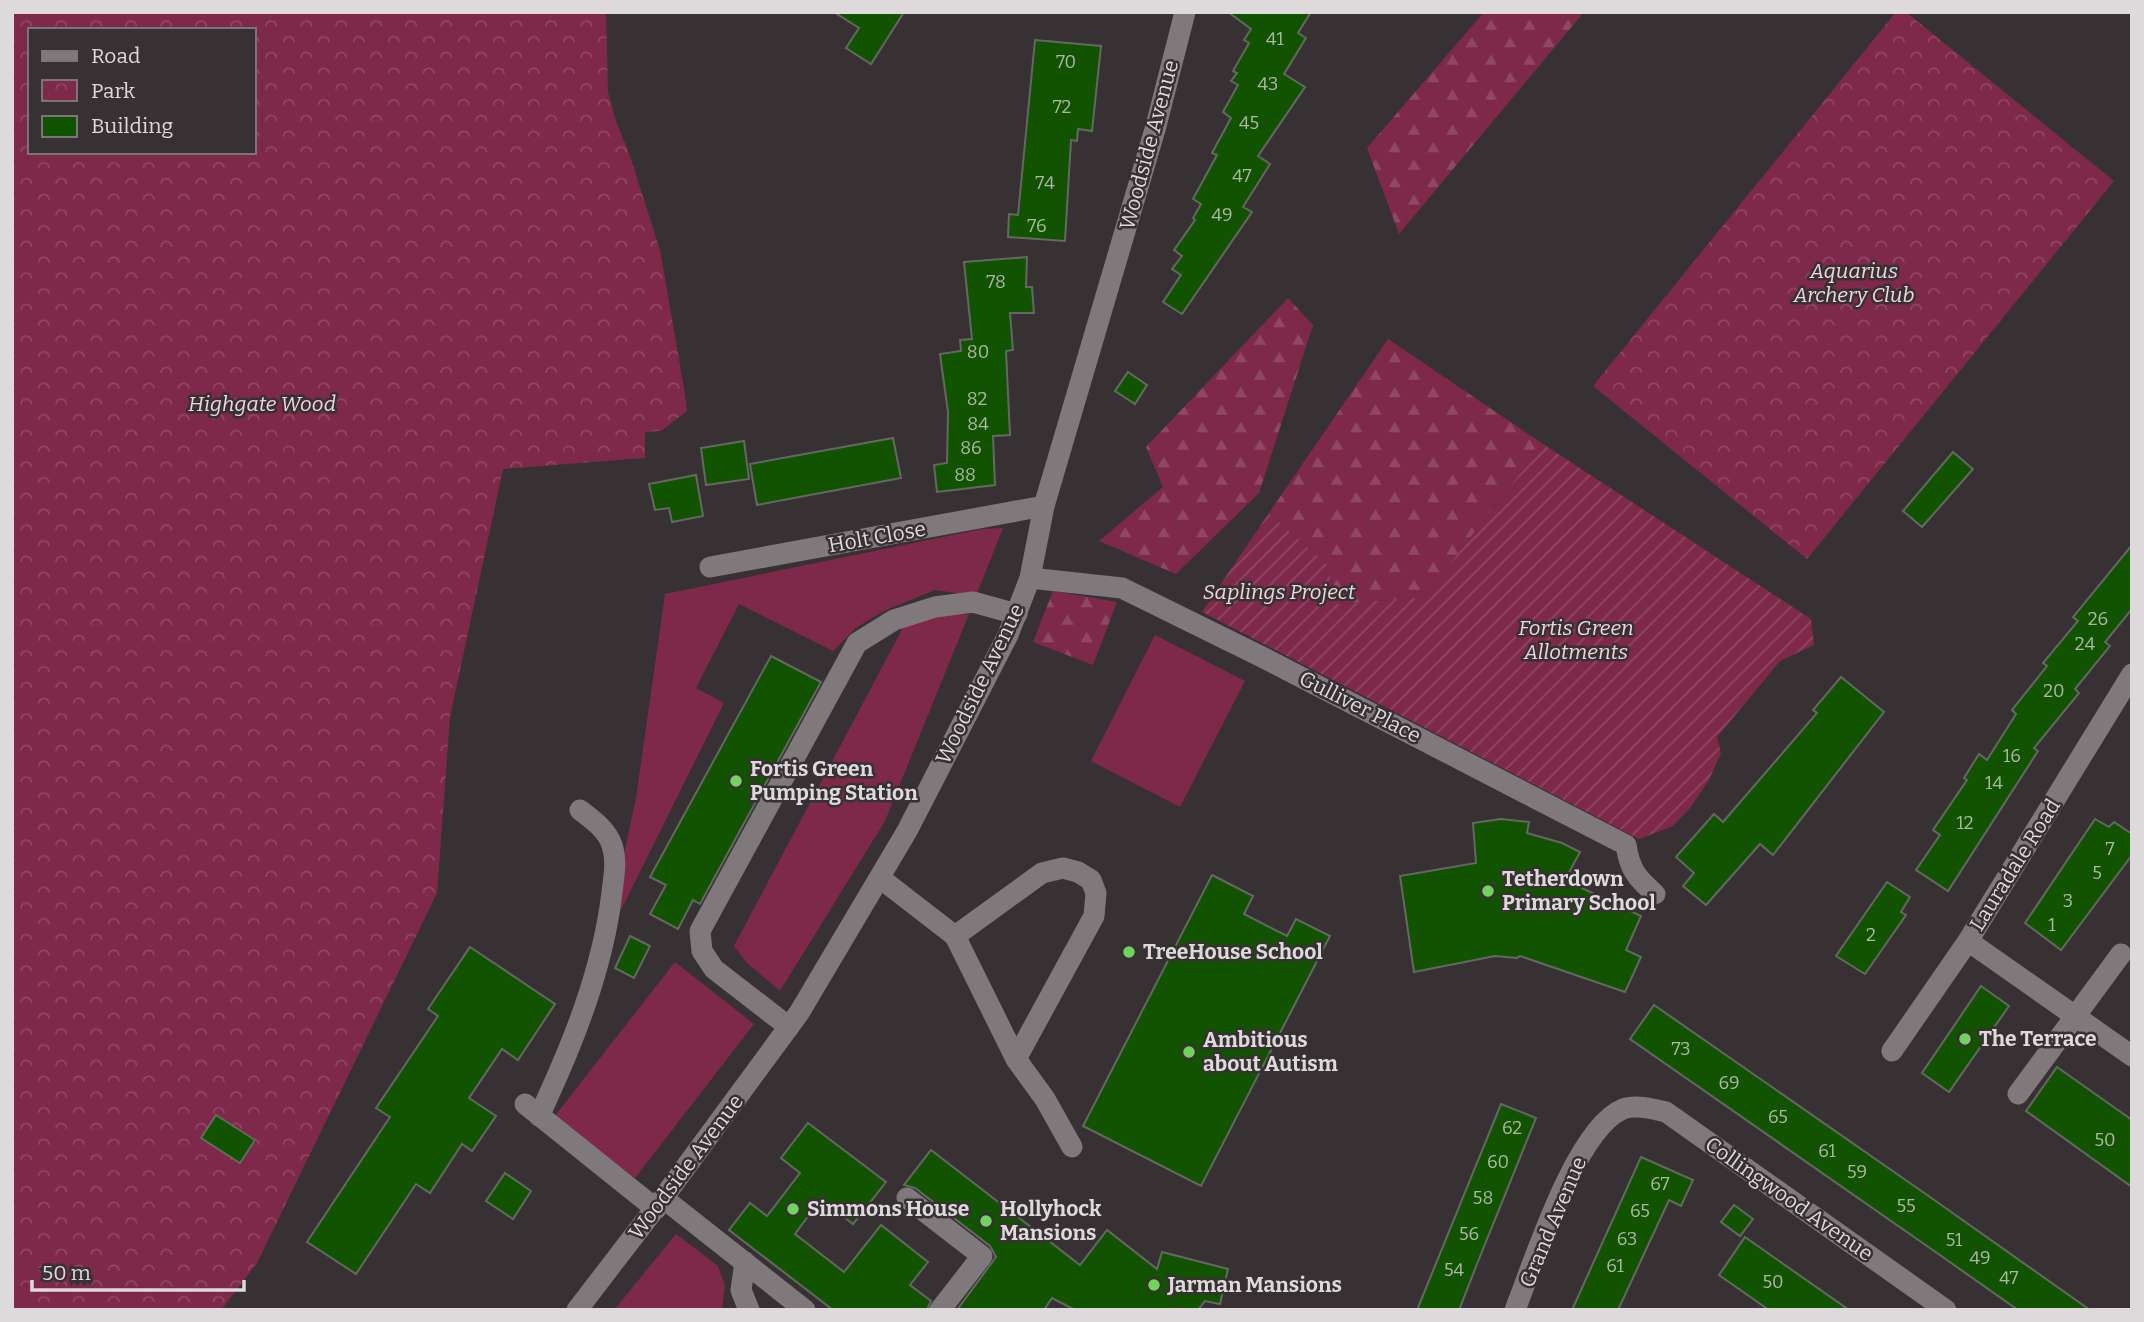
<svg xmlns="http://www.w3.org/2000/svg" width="2144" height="1322" viewBox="0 0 2144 1322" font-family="Bitter,serif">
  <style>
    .grass { fill: #7e294a }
    .forest { fill: url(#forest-firs) }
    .park { fill: url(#park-crowns); fill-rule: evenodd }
    .garden { fill: url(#garden-furrows) }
    .building { fill: #125301; stroke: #646863; stroke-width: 2 }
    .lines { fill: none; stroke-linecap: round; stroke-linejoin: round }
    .minor { stroke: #80797b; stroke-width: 21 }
    .poi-dot { fill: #71d35e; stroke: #373133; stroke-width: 2.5 }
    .labels { text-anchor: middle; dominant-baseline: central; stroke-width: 5; stroke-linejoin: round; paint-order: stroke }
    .number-label { font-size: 18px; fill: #abb8a4 }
    .street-label { font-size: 21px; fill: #dedadb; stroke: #373133 }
    .park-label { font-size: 21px; font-style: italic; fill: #f0d5dc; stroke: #373133 }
    .poi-label { font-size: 21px; font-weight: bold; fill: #dedadb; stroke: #373133; text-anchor: start }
  </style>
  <defs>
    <pattern id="forest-firs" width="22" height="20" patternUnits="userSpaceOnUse" patternTransform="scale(1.75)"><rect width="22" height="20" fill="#7e294a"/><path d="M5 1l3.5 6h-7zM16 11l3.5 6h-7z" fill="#904764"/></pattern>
    <pattern id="park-crowns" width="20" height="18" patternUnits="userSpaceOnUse" patternTransform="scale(1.75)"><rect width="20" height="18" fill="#7e294a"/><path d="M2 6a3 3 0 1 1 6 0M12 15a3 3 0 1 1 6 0" fill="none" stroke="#904764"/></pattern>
    <pattern id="garden-furrows" width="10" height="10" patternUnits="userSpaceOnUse" patternTransform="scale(1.75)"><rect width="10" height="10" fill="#7e294a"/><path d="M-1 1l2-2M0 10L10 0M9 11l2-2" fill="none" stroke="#904764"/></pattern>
  </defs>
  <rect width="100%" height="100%" fill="#373133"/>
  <g class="grass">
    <path d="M1003 528 976 596 935 590 886 610 857 627 833 651 739 604 696 688 724 703 605 942 636 798 665 594 982 529Z"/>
    <path d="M969 614 885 821 780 991 747 963 734 946 905 624 933 616Z"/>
    <path d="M1155 635 1245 681 1180 807 1091 761Z"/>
    <path d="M675 962 754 1024 635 1178 554 1117Z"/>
    <path d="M676 1234 718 1266 725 1285 722 1310H614Z"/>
  </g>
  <g class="forest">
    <path d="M1484 12H1584L1399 234 1367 148Z"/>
    <path d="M1288 298 1313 325 1259 493 1176 574 1099 541 1163 487 1146 447Z"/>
    <path d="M1388 339 1543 444 1424 597 1338 604 1326 563 1269 513Z"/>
    <path d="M1053 591 1117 602 1093 665 1033 642Z"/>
  </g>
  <g class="park">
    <path d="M12 12H606L608 92 616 121 630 156 660 250 684 388 687 411 661 431 645 432V458L503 469 450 717 437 893 257 1263 221 1310H12ZM30 30H254V152H30Z"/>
    <path d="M1896 12H1906L2114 181 1807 559 1593 386Z"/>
  </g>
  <path class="garden" d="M1543 444 1811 619 1814 645 1780 661 1717 737 1721 753 1709 780 1690 808 1673 826 1639 839 1202 612 1269 513 1326 563 1338 604 1424 597Z"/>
  <g class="building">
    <path d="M834 12H904L871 64 846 48 859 28Z"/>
    <path d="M1228 12H1311L1298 33 1306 38 1284 74 1305 87 1258 156 1270 164 1243 207 1252 212 1182 314 1163 302 1181 275 1172 269 1182 256 1174 250 1195 220 1193 218 1201 204 1193 199 1217 155 1212 153 1231 118 1223 112 1238 85 1231 81 1237 73 1233 71 1249 43 1244 40 1251 29Z"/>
    <path d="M1035 40 1101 46 1092 131 1078 129 1077 141 1071 140 1065 241 1008 237 1009 214 1018 215Z"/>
    <path d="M1027 257 1026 287H1032L1034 313H1010L1013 350 1006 351 1010 435 993 436 995 485 937 492 934 465 947 463 948 412 940 354 961 351 960 340 972 339 964 262Z"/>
    <path d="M1128 372 1147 385 1135 404 1115 391Z"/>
    <path d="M893 438 901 478 757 505 750 464Z"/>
    <path d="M744 441 749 479 706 485 701 448Z"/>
    <path d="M1953 452 1973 469 1922 527 1903 511Z"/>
    <path d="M696 475 703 516 672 522 669 508 655 510 649 484Z"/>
    <path d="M2132 545V609L2105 642 2110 646 2075 689 2079 693 2034 748 2038 751 1948 891 1916 870 1940 835 1933 830 1967 780 1964 778 1979 754 1987 760 2016 714 2012 710 2047 666 2043 663 2078 621 2073 617Z"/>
    <path d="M771 656 821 682 700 904 693 900 678 929 650 914 666 885 650 877Z"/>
    <path d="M1841 677 1884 712 1773 855 1760 844 1706 905 1683 886 1694 873 1676 857 1714 814 1723 822 1817 713 1813 710Z"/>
    <path d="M1501 819 1529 822 1527 833 1562 843 1580 852 1565 880 1641 916 1626 950 1641 957 1625 992 1520 956 1517 958 1495 956 1414 972 1400 876 1476 863 1473 823Z"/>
    <path d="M2095 819 2109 827 2114 822 2132 834V855L2061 950 2025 923Z"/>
    <path d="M1212 875 1253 896 1244 914 1287 936 1296 919 1330 936 1201 1186 1083 1126Z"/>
    <path d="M1887 882 1910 897 1901 912 1906 915 1865 974 1836 956Z"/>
    <path d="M630 936 650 946 634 978 615 968Z"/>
    <path d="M470 947 555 1004 518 1060 502 1049 469 1098 496 1116 472 1151 462 1144 430 1193 416 1184 356 1274 307 1242 390 1117 376 1108 438 1016 428 1009Z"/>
    <path d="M1981 986 2009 1006 1949 1092 1922 1073Z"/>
    <path d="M1654 1005 1930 1197 2090 1310H2018L1937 1253 1630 1039Z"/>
    <path d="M2057 1067 2132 1120V1187L2026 1111Z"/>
    <path d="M1501 1104 1536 1118 1479 1259 1459 1310H1417Z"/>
    <path d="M216 1115 255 1140 240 1163 201 1138Z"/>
    <path d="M808 1123 886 1182 853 1224 821 1199 795 1234 844 1272 881 1225 928 1262 910 1285 931 1301 927 1310H833L729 1230 750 1203 767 1216 800 1173 781 1158Z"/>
    <path d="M931 1150 1080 1265 1107 1230 1157 1269 1162 1252 1228 1269 1220 1304 1205 1301 1198 1310H1075L1052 1298 1044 1310H957L996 1257 990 1246 915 1188 904 1185Z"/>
    <path d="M1641 1157 1693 1180 1681 1206 1669 1200 1618 1310H1572Z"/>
    <path d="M505 1173 531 1191 513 1219 486 1201Z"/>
    <path d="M1734 1205 1753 1219 1740 1236 1721 1222Z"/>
    <path d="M1745 1237 1772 1256 1849 1310H1769L1719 1275Z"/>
  </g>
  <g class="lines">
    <g class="minor">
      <path d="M710 567 1044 506"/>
      <path d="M1030 578 1122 588 1262 657 1626 845C1630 870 1636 877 1655 894"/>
      <path d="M880 878 955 936 1042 873 1063 868 1078 872 1091 880 1096 893 1094 916 1016 1059 1045 1099 1072 1147"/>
      <path d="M955 936 1016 1059"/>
      <path d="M1968 941 2132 1056"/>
      <path d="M789 1027 714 969 702 951 700 931 857 643 894 620 935 607 973 602 1017 614"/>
      <path d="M1892 1051 1968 941 2132 674"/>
      <path d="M2018 1094 2121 954"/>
      <path d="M525 1104 656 1209"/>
      <path d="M539 1116C572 1046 603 970 612 892 614 876 617 861 612 845 607 830 592 819 580 810"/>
      <path d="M663 1198 805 1310"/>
      <path d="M907 1198 982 1256 940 1310"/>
      <path d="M745 1262 741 1290 749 1310"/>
      <path d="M577 1310 663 1198 799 1013 907 831 1008 635 1030 578 1044 506 1156 126 1185 12"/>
      <path d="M1515 1310C1534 1262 1576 1128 1623 1109 1635 1104 1654 1109 1666 1112L1946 1310"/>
    </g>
  </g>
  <g class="poi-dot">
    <circle cx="736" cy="781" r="7"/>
    <circle cx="1488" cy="891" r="7"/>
    <circle cx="1129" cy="952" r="7"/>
    <circle cx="1965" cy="1039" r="7"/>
    <circle cx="1189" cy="1052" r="7"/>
    <circle cx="793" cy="1209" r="7"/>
    <circle cx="986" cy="1221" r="7"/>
    <circle cx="1154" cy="1285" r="7"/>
  </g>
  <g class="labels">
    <g class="number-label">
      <text x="1275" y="39">41</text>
      <text x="1066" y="62">70</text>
      <text x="1268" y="84">43</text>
      <text x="1062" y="107">72</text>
      <text x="1249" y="123">45</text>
      <text x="1242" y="176">47</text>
      <text x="1045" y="183">74</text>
      <text x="1222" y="215">49</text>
      <text x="1037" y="226">76</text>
      <text x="996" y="282">78</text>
      <text x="978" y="352">80</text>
      <text x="977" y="399">82</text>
      <text x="978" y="424">84</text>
      <text x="971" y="448">86</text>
      <text x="965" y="475">88</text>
      <text x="2098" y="619">26</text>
      <text x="2085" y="644">24</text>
      <text x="2054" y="691">20</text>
      <text x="2012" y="756">16</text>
      <text x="1994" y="783">14</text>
      <text x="1965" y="823">12</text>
      <text x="2110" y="849">7</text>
      <text x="2097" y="873">5</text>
      <text x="2068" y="901">3</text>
      <text x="2052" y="925">1</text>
      <text x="1871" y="935">2</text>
      <text x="1681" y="1049">73</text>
      <text x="1729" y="1083">69</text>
      <text x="1778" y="1117">65</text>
      <text x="1512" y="1128">62</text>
      <text x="2105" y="1140">50</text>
      <text x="1827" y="1151">61</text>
      <text x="1498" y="1162">60</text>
      <text x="1857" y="1172">59</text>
      <text x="1660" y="1184">67</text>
      <text x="1483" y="1198">58</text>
      <text x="1906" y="1206">55</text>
      <text x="1640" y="1211">65</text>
      <text x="1469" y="1234">56</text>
      <text x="1627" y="1239">63</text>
      <text x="1954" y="1240">51</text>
      <text x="1980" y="1258">49</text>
      <text x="1615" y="1266">61</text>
      <text x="1454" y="1270">54</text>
      <text x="2009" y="1278">47</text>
      <text x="1773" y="1282">50</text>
    </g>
    <g class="street-label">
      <text transform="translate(1149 145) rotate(-75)">Woodside Avenue</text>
      <text transform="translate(877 537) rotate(-10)">Holt Close</text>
      <text transform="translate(980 684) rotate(-64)">Woodside Avenue</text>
      <text transform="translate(1360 707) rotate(27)">Gulliver Place</text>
      <text transform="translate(2015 865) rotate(-58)">Lauradale Road</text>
      <text transform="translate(686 1167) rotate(-53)">Woodside Avenue</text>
      <text transform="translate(1789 1199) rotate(35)">Collingwood Avenue</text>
      <text transform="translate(1553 1222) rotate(-67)">Grand Avenue</text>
    </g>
    <g class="park-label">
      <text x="1854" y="271">Aquarius<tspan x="1854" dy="24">Archery Club</tspan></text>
      <text x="262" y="404">Highgate Wood</text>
      <text x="1279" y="592">Saplings Project</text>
      <text x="1576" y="628">Fortis Green<tspan x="1576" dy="24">Allotments</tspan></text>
    </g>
    <g class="poi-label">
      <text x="750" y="769">Fortis Green<tspan x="750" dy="24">Pumping Station</tspan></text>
      <text x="1502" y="879">Tetherdown<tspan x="1502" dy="24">Primary School</tspan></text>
      <text x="1143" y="952">TreeHouse School</text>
      <text x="1979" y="1039">The Terrace</text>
      <text x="1203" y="1040">Ambitious<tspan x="1203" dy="24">about Autism</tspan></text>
      <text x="807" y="1209">Simmons House</text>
      <text x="1000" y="1209">Hollyhock<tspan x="1000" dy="24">Mansions</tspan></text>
      <text x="1168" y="1285">Jarman Mansions</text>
    </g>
  </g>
  <rect width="2144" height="1322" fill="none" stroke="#dedadb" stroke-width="28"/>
  <rect x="28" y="28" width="228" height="126" fill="#373133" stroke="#7a7576" stroke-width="2"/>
  <rect x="42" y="51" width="35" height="10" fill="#80797b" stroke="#7a7576" stroke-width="2"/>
  <text x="91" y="63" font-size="21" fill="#dedadb">Road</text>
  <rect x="42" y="80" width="35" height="21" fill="url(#park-crowns)" stroke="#7a7576" stroke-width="2"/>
  <text x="91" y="98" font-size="21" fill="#dedadb">Park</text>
  <rect x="42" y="116" width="35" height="21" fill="#125301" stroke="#7a7576" stroke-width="2"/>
  <text x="91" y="133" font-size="21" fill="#dedadb">Building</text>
  <path d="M32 1280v10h212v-10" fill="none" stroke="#dedadb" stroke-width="3.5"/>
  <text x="42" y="1280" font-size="21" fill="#dedadb" stroke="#373133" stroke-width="5" paint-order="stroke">50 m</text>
</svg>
